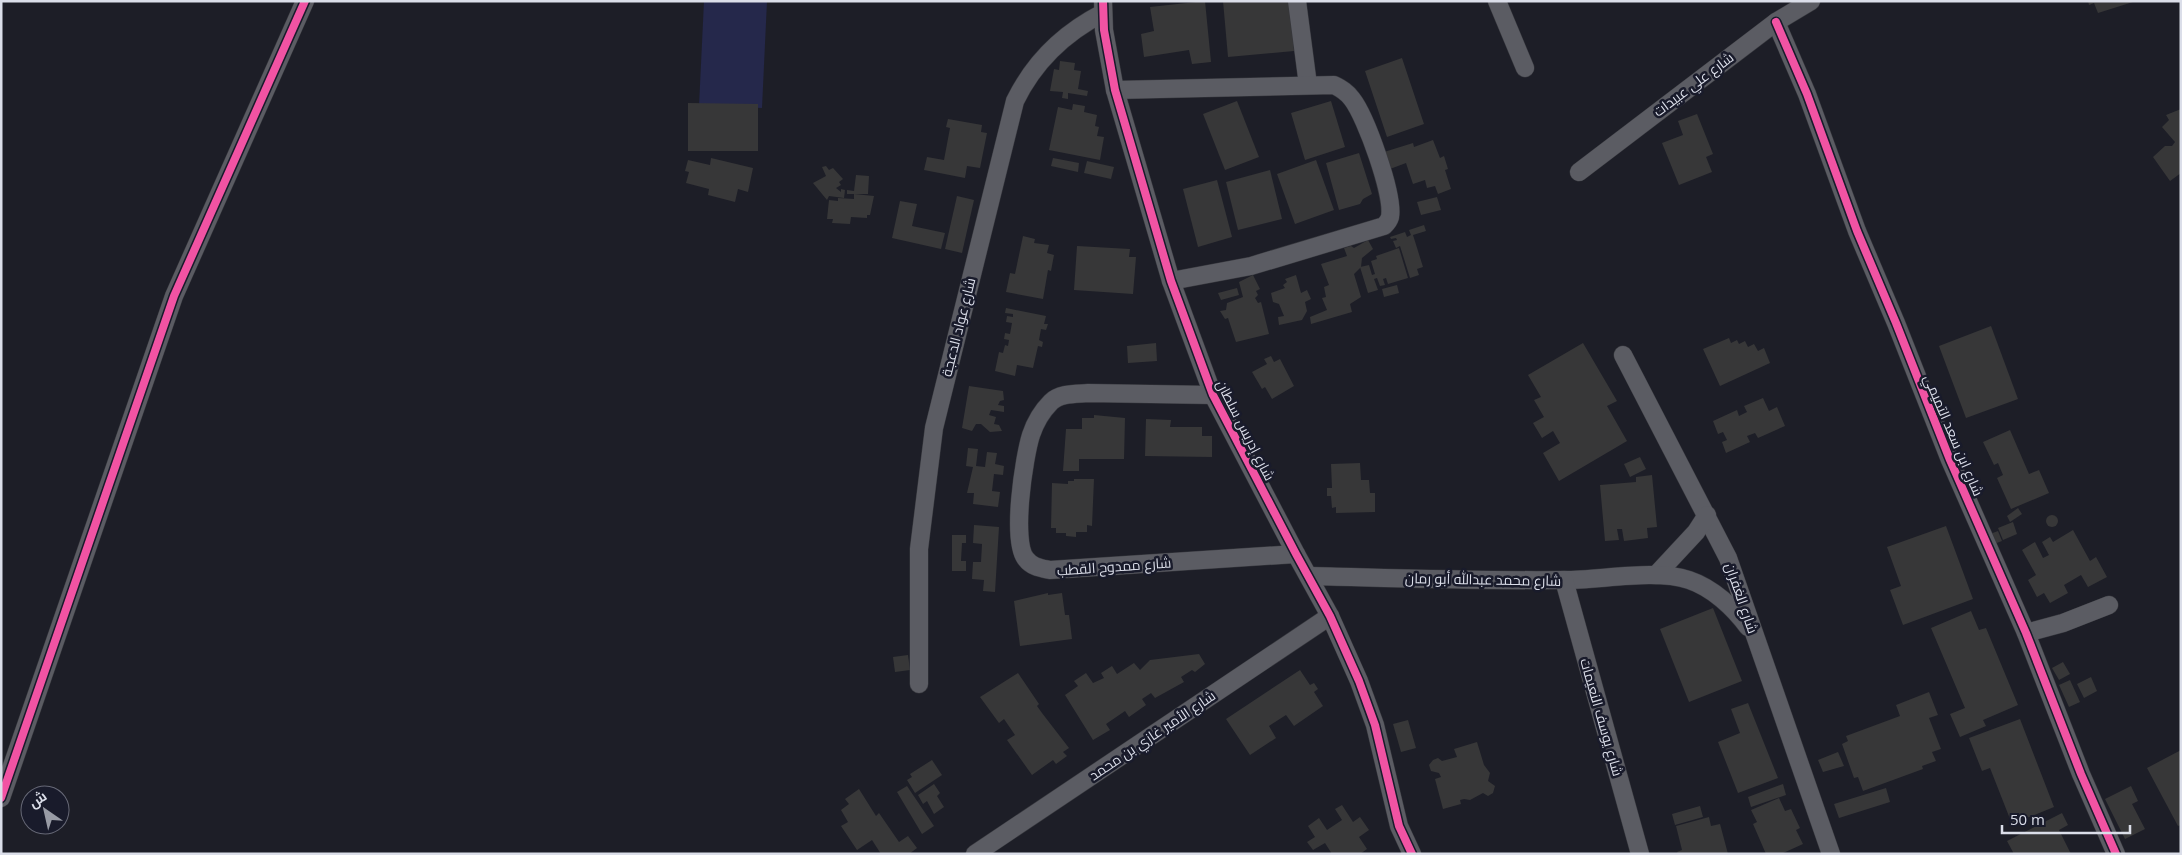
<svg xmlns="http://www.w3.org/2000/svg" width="2182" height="855" viewBox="0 0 2182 855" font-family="'Open Sans',Cairo,sans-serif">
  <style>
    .green { fill: #25284b }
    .building { fill: #373738 }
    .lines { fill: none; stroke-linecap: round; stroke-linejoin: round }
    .minor-casing { stroke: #37383e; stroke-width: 19 }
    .minor { stroke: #5b5c63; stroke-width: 18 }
    .cycleway-casing { stroke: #191b2b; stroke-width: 11 }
    .cycleway { stroke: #f153a3; stroke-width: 8 }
    .labels { text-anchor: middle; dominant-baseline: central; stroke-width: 5; stroke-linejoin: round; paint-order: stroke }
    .street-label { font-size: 14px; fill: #dbdee9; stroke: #191b2b }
  </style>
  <rect width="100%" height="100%" fill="#1d1e27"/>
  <path class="green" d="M704 1H767L762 108 699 106Z"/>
  <g class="building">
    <path d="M1205 1 1211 62 1192 64 1189 50 1144 57 1141 34 1154 31 1150 7Z"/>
    <path d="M1223 1H1290L1294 51 1228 57Z"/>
    <path d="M2088 1H2133V2L2098 13 2094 3 2089 5Z"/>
    <path d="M1402 58 1424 124 1387 137 1365 71Z"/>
    <path d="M1060 61 1075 63 1074 70 1081 71 1078 89 1088 91 1087 96 1068 93V99L1062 98 1063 92 1050 91 1054 69 1059 70Z"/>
    <path d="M1237 101 1259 157 1225 170 1203 114Z"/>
    <path d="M1331 101 1345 147 1305 160 1291 113Z"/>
    <path d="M688 103 758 104V151H688Z"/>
    <path d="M1073 104 1085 106 1084 112 1097 115 1095 126 1099 127 1097 136 1104 137 1100 160 1049 150 1058 107 1072 110Z"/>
    <path d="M2181 109V173L2170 181 2153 157 2165 146H2172L2175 142 2162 127 2169 120 2166 115Z"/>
    <path d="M1697 114 1713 154 1706 157 1712 172 1679 185 1662 143 1683 135 1678 121Z"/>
    <path d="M948 119 982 125 981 132 987 133 980 168 967 166 965 178 924 170 927 157 944 160 950 128 946 127Z"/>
    <path d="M1433 140 1440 158 1444 156 1448 169 1445 170 1451 189 1438 194 1435 186 1427 188 1425 180 1413 184 1406 163 1390 169 1384 152 1413 143 1414 147Z"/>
    <path d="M1359 153 1372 194 1363 199 1360 204 1339 210 1326 163Z"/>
    <path d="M711 158 753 168 748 192 738 189 735 202 708 195 709 189 686 183 689 172 685 171 688 160 710 165Z"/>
    <path d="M1053 158 1079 163 1078 172 1051 166Z"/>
    <path d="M1316 160 1334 210 1295 224 1277 174Z"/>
    <path d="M1087 161 1114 167 1111 179 1084 173Z"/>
    <path d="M826 166 829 170 833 168 843 179 839 182 841 185 836 188 841 192V189L845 190 844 198 829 196 827 200 813 183 826 176 822 167Z"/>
    <path d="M1270 170 1282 219 1238 230 1226 182Z"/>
    <path d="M856 175 869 176 868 194H847V190L854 191Z"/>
    <path d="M1217 180 1232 237 1198 247 1183 189Z"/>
    <path d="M854 194 874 196 870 215H867V218L851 217 850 224 832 223 833 219H827L829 200 838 201V198L854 199Z"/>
    <path d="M957 196 974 200 962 253 945 249Z"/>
    <path d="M1437 197 1441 210 1421 215 1417 202Z"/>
    <path d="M900 201 917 204 912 226 945 233 941 249 892 238Z"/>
    <path d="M1424 225 1426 231 1413 235 1423 267 1417 269 1419 275 1410 278 1400 246 1396 248 1393 241 1397 240 1396 238 1391 239 1390 237 1405 232 1407 237 1411 235 1409 230Z"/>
    <path d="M1023 236 1035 239 1034 243 1049 245 1047 253 1054 255 1051 271 1048 270 1043 299 1006 292 1010 273 1015 274Z"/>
    <path d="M1368 240 1373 249 1362 258 1361 267 1354 274 1361 297 1350 304 1352 312 1311 324 1310 317 1327 310 1322 298 1326 297 1324 287 1329 285 1321 264 1347 256 1344 248 1351 246 1354 248Z"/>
    <path d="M1077 246 1130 249 1129 257H1136L1133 294 1074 290Z"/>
    <path d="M1399 248 1408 278 1388 284 1386 278 1383 279 1385 285 1380 286 1377 278 1374 279 1378 290 1368 293 1360 267 1369 265 1372 275 1375 274 1371 261 1377 259 1376 256Z"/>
    <path d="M1253 275 1260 289 1256 291 1258 295 1255 298 1258 303 1261 302 1269 334 1236 342 1228 318 1225 319 1220 311 1226 310 1227 303 1243 297 1239 282Z"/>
    <path d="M1296 275 1301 293 1307 290 1311 299 1305 302 1307 311 1302 320 1279 325 1278 317 1284 316 1279 304 1273 302 1271 293 1285 288 1283 285 1287 282 1285 279Z"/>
    <path d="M1397 285 1399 293 1384 297 1382 289Z"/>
    <path d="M1237 288 1239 295 1221 300 1218 293Z"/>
    <path d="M1006 308 1046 316 1044 324H1048L1046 330 1041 329 1039 340 1043 342 1042 347 1038 346 1033 368 1017 365 1015 376 995 371 999 352 1003 353 1005 345 1008 346 1009 340 1004 339 1005 333 1010 334 1012 323 1006 322 1007 316 1013 317V314L1005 313Z"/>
    <path d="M1991 326 2018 399 1966 418 1939 346Z"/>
    <path d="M1729 338 1731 343 1737 340 1739 344 1745 341 1748 347 1754 344 1758 351 1764 348 1770 363 1720 386 1703 349Z"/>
    <path d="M1156 343 1157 361 1128 363 1127 346Z"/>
    <path d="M1583 343 1617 401 1607 406 1627 441 1559 481 1543 453 1560 443 1553 431 1542 438 1533 423 1544 417 1534 400 1541 397 1528 375Z"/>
    <path d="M1271 356 1274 362 1280 359 1294 386 1272 399 1265 387 1262 389 1252 372 1267 364 1264 359Z"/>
    <path d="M969 386 1003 391 1004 400 1000 401 998 405 1004 406V412L991 410 989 415 996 417 994 424 999 425 1002 431 990 432 981 424H976L972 431 962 428Z"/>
    <path d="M1763 398 1769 411 1777 407 1785 426 1758 438 1755 433 1747 436 1750 442 1726 453 1722 442 1727 440 1723 432 1718 434 1713 421 1737 410 1739 416 1747 412 1744 406Z"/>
    <path d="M1094 415 1125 418 1124 459H1079V471H1063L1066 429H1082V418H1094Z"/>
    <path d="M1146 419 1171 420 1170 427H1202V436H1212V457L1145 456Z"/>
    <path d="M2010 430 2029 474 2039 470 2049 493 2011 509 1997 478 2003 475 1998 463 1994 465 1983 442Z"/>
    <path d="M968 448 978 449 976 466 985 467 987 452 997 453 995 464 1004 466 1003 475 994 474 992 491 1000 492 998 507 973 504 974 493H967L973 467 966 466Z"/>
    <path d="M1640 457 1646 469 1630 477 1624 464Z"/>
    <path d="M1360 463 1361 480H1369L1370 493H1375V512L1336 513V507L1332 508 1331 496H1327V488H1332L1331 464Z"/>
    <path d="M1652 475 1657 527 1647 528 1648 538 1624 541 1622 529H1617L1619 540 1605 541 1600 485 1636 482V477Z"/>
    <path d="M1074 479H1094L1092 526 1087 525V532H1076V537L1066 536V533H1056V528H1051L1052 483 1068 484V481H1074Z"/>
    <path d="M2018 508 2022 514 2010 522 2007 516Z"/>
    <circle cx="2052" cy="521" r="6"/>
    <path d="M2013 522 2017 534 2003 540 1998 528Z"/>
    <path d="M974 525 999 527 995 592 983 591 984 580 972 579 973 562H981L982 544 973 543Z"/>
    <path d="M1946 526 1973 599 1903 625 1890 590 1901 586 1887 547Z"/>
    <path d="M2073 530 2090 561 2096 557 2107 577 2088 587 2081 575 2064 585 2068 593 2050 603 2044 593 2037 597 2028 580 2036 575 2022 550 2035 542 2043 558 2049 555 2042 542 2050 537 2053 542Z"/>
    <path d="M1998 531 2002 541 1994 544 1990 534Z"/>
    <path d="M952 535H966V543H962L961 561H966V571H952Z"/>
    <path d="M1048 593V595L1062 593 1065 615H1069L1072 639 1020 646 1014 601Z"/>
    <path d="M1713 608 1742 681 1689 702 1660 629Z"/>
    <path d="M1971 611 1979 630 1986 628 2018 705 1983 720 1986 726 1960 737 1950 714 1965 708 1931 628Z"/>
    <path d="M1199 654 1205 664 1195 672 1192 670 1181 677 1184 682 1155 698 1151 693 1142 699 1146 705 1129 717 1125 711 1106 724 1110 730 1093 740 1065 695 1078 686 1074 681 1086 673 1093 683 1104 678 1101 673 1112 666 1117 674 1134 663 1140 670 1150 660Z"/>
    <path d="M908 655 910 670 895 672 893 657Z"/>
    <path d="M2063 662 2070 674 2059 680 2052 668Z"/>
    <path d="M1300 670 1310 685 1314 683 1318 689 1314 692 1323 706 1294 726 1286 715 1269 726 1276 738 1250 755 1226 719Z"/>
    <path d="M1018 673 1039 704 1037 706 1042 713 1069 748 1063 752 1067 756 1056 764 1053 760 1032 775 1007 740 1015 735 1004 719 999 723 980 697Z"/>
    <path d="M2091 677 2097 691 2084 698 2077 684Z"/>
    <path d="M2070 680 2080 702 2069 707 2059 685Z"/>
    <path d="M1929 692 1938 715 1929 718 1941 749 1932 752 1936 761 1922 766 1923 769 1863 791 1858 777 1854 778 1842 744 1848 741 1846 736 1900 716 1896 705Z"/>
    <path d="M1748 703 1778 778 1738 793 1718 742 1740 733 1731 709Z"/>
    <path d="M2020 719 2054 807 2012 824 1990 768 1982 771 1969 738Z"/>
    <path d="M1408 720 1416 748 1401 752 1393 724Z"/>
    <path d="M1477 742 1484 765 1490 773 1488 781 1495 786 1493 793 1488 796 1483 793 1470 800 1464 799 1460 800 1461 804 1443 809 1435 779 1441 777 1439 773 1431 771 1429 765 1433 760 1438 758 1442 761 1457 757 1454 749Z"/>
    <path d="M2181 750V825L2178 826 2147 768Z"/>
    <path d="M1838 752 1844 766 1823 772 1818 760Z"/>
    <path d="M932 760 942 775 915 793 907 780 912 777 910 774Z"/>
    <path d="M934 784 940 793 937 796 944 807 934 814 927 801 923 804 918 795Z"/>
    <path d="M1783 784 1786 795 1751 807 1748 797Z"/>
    <path d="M907 786 934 826 922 834 897 792Z"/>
    <path d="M2131 786 2138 801 2132 804 2145 829 2125 839 2105 799Z"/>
    <path d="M1886 788 1890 802 1839 818 1834 804Z"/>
    <path d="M859 789 876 816 879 813 899 842 908 836 917 848 909 854H881L872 840 857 850 841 826 848 822 841 810 849 804 845 799Z"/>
    <path d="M1779 798 1785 811 1791 809 1800 828 1796 830 1803 844 1781 854H1766L1753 824 1757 822 1751 810Z"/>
    <path d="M1342 805 1353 822 1360 817 1369 830 1359 837 1367 849 1360 854H1332L1325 843 1313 850 1307 842 1315 837 1308 826 1319 818 1327 830 1342 820 1335 809Z"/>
    <path d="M1700 806 1703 817 1675 825 1672 814Z"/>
    <path d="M2062 813 2068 825 2059 830 2071 854H2014L2007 841Z"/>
    <path d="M1709 817 1711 826 1720 824 1728 854H1678L1677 852 1682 850 1676 826Z"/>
  </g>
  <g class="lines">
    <g class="minor-casing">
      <g id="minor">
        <path d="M1103 1 1104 30 1115 90 1171 281 1213 395 1296 554 1330 616 1359 681 1375 725 1399 826 1412 854"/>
        <path d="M1297 1 1308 85"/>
        <path d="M1497 1 1525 68"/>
        <path d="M1776 22 1807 94 1857 231 1896 323 1950 460 2026 633 2081 774 2116 854"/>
        <path d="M1115 90 1334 85C1342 89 1347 92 1352 99 1366 117 1394 195 1390 217 1389 221 1387 223 1384 226L1251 266 1171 281"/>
        <path d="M1579 172 1776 22 1811 1"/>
        <path d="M1623 355 1728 558 1831 854"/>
        <path d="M1213 395 1088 393C1076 394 1060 393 1051 402 1043 410 1035 423 1031 435 1024 457 1011 542 1026 559 1032 567 1041 568 1050 570L1296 554"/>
        <path d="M1656 575 1696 532 1707 515"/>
        <path d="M1310 576C1394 578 1480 581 1564 580 1602 580 1655 569 1689 580 1713 588 1734 608 1748 627"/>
        <path d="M1564 580 1640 854"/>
        <path d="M2026 633 2063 623 2109 605"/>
        <path d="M919 684V549L934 428 1015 101C1034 62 1064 33 1103 13"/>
        <path d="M1 798 174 296 305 1"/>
        <path d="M975 854 1330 616"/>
      </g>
    </g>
    <use href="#minor" class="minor"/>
    <g class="cycleway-casing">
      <g id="cycleway">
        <path d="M1103 1 1104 30 1115 90 1171 281 1213 395 1296 554 1330 616 1359 681 1375 725 1399 826 1412 854"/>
        <path d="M1776 22 1807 94 1857 231 1896 323 1950 460 2026 633 2081 774 2116 854"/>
        <path d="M1 798 174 296 305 1"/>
      </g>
    </g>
    <use href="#cycleway" class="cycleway"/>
  </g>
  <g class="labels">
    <g class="street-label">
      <text transform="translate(1693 84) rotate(-37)">شارع علي عبيدات</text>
      <text transform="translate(958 327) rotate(-76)">شارع عواد الدعجة</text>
      <text transform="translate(1246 430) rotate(63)">شارع إدريس سلطان</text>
      <text transform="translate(1954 435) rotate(67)">شارع ابن سعد التميمي</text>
      <text transform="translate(1114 566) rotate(-4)">شارع ممدوح القطب</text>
      <text transform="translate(1483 579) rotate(1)">شارع محمد عبدالله أبو رمان</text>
      <text transform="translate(1742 598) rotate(71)">شارع الغفران</text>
      <text transform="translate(1602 717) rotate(74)">شارع يوسف النعيمات</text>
      <text transform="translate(1152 735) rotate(-34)">شارع الأمير غازي بن محمد</text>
    </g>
  </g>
  <rect width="2182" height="855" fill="none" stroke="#dbdee9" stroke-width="5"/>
  <g transform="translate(45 810) rotate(326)"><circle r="24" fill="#191b2b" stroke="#676977"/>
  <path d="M0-4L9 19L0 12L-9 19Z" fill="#989ba5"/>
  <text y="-8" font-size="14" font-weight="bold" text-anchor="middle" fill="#dbdee9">ش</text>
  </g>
  <path d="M2002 825v8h128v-8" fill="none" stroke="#dbdee9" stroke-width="2.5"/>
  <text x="2010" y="825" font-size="15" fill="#dbdee9" stroke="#191b2b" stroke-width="4" paint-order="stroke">50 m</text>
</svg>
